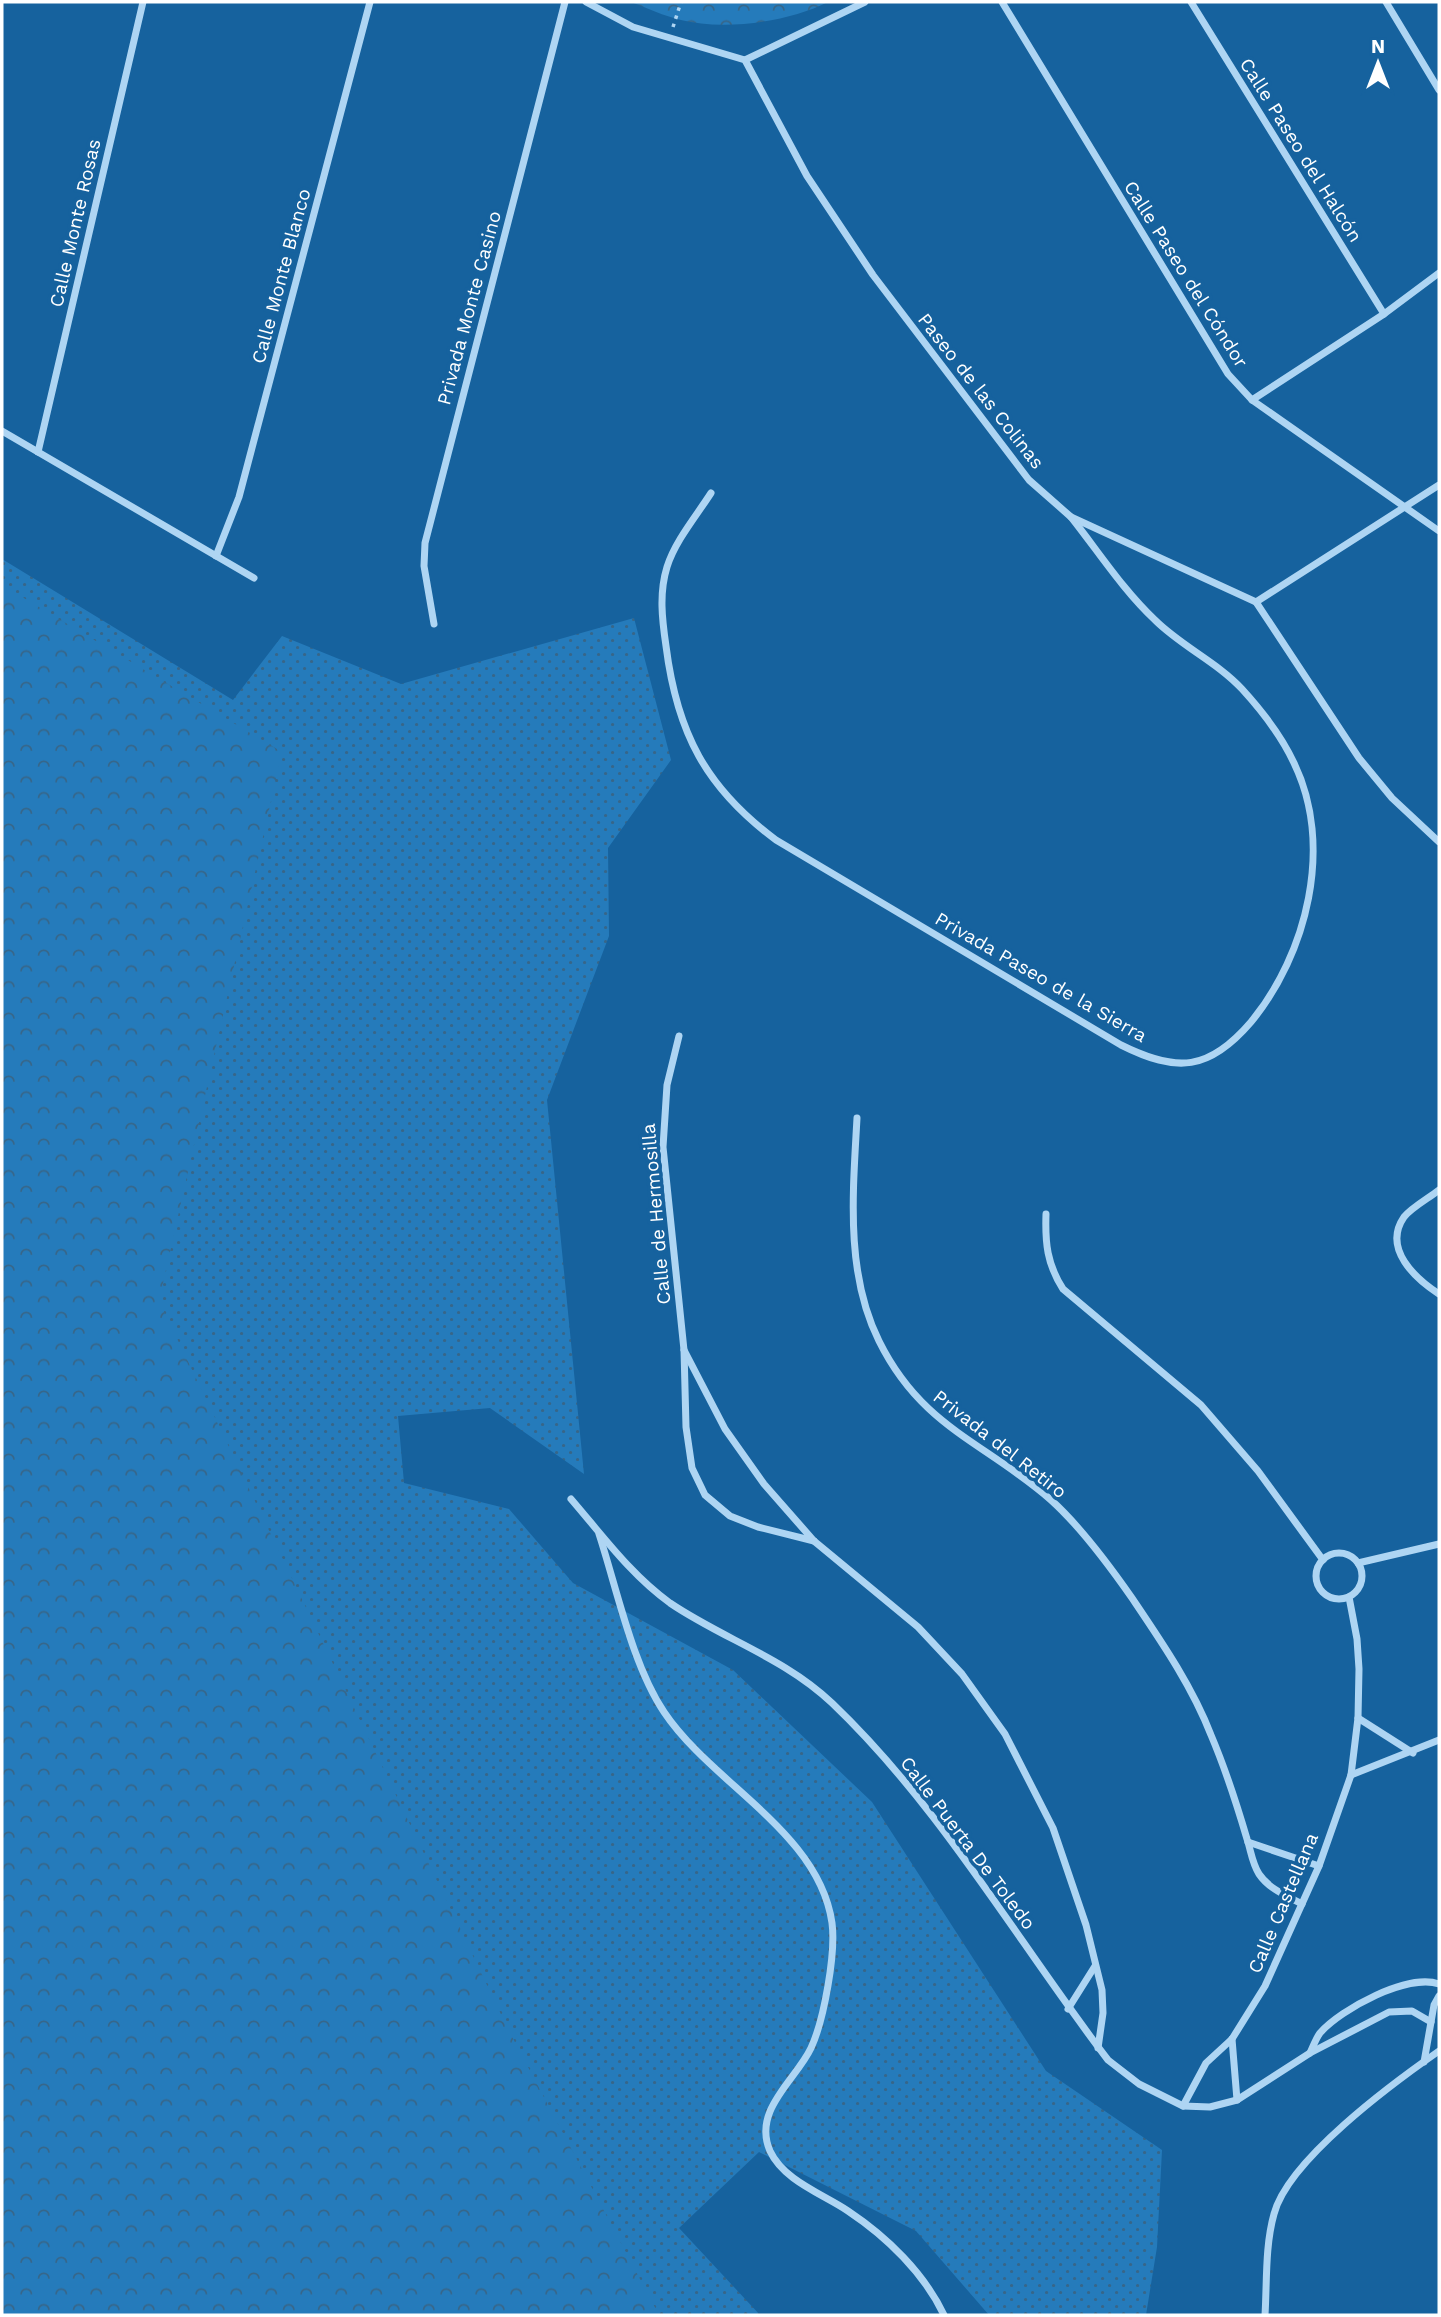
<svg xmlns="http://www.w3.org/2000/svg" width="1441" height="2317" viewBox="0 0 1441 2317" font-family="'Work Sans',sans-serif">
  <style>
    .grass { fill: url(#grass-dots) }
    .forest { fill: url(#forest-crowns) }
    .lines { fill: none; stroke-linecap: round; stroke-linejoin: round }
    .path { stroke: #aed5f3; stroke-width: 3.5; stroke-dasharray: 3.5 5; stroke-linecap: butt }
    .minor { stroke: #aed5f3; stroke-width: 7 }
    .labels { text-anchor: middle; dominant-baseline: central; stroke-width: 7; stroke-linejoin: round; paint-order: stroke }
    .street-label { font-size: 19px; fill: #fff; stroke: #16629e }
  </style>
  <defs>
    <pattern id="grass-dots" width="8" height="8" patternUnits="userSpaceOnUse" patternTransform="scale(1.75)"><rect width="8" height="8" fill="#257bbb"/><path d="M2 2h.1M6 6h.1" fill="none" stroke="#376689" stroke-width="1.8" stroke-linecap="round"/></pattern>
    <pattern id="forest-crowns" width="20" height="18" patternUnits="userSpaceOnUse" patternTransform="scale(1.75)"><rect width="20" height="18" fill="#257bbb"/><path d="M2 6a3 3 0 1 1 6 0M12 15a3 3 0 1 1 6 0" fill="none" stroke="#376689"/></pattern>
  </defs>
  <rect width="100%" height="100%" fill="#16629e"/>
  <path class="grass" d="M2 559 233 700 282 636 401 684 634 618 671 760 608 848 609 936 547 1100 584 1474 490 1408 398 1416 404 1483 509 1509 573 1583 733 1670 872 1802 1046 2071 1162 2150 1157 2247 1146 2315H989L916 2231 759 2152 679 2228 760 2315H2Z"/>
  <g class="forest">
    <path d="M631 2H828C789 22 724 31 681 20 664 16 647 8 631 2Z"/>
    <path d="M2 585 282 752 159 1301 509 2031 659 2315H2Z"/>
  </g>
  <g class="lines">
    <path class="path" d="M673 27 681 2"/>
    <g class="minor">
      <path d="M586 2 633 27 745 60 807 176 873 275 1029 480 1071 517 1256 602 1359 758 1392 798 1439 842"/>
      <path d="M1002 2 1228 374 1252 400 1439 531"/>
      <path d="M1191 2 1384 314"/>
      <path d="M1386 2 1439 90"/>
      <path d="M745 60 865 2"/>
      <path d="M1252 400 1384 314 1439 273"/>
      <path d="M2 431 254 578"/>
      <path d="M38 452 143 2"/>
      <path d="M711 493C697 515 675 541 667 567 659 593 662 619 666 646 677 733 706 788 776 840L1121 1045C1177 1073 1209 1071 1251 1022 1307 954 1334 846 1294 763 1281 735 1263 712 1242 689 1217 662 1181 646 1155 620 1123 590 1098 551 1071 517"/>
      <path d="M216 556 239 497 370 2"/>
      <path d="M1256 602 1439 485"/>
      <path d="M434 624 424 566 425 543 565 2"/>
      <path d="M679 1036 667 1085 663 1147 684 1350 686 1427 692 1468 705 1495 730 1516 758 1527 814 1541"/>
      <path d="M857 1118C853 1192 845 1273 879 1341 922 1428 985 1442 1051 1500 1081 1527 1109 1565 1132 1598 1161 1641 1192 1686 1211 1735 1225 1768 1237 1805 1247 1839 1251 1851 1252 1863 1259 1874 1269 1889 1287 1896 1302 1904"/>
      <path d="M1439 1190C1429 1198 1412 1207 1404 1217 1382 1249 1416 1279 1439 1294"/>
      <path d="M1046 1214C1045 1243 1047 1264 1063 1289L1201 1405 1258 1471 1323 1560"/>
      <path d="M684 1350 725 1429 764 1484 814 1541 918 1627 962 1674 1005 1734 1053 1828 1086 1925 1102 1990 1103 2013 1098 2048"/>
      <path d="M571 1499C602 1535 631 1575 670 1603 723 1639 785 1658 832 1703 941 1807 1017 1941 1108 2060L1139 2084 1183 2106 1210 2107 1237 2100 1310 2053 1389 2012 1412 2011 1431 2022"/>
      <path d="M599 1534C617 1589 632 1664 664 1712 712 1784 819 1832 832 1923 836 1953 824 2020 811 2048 796 2080 752 2110 770 2151 784 2181 823 2194 848 2211 887 2237 924 2273 944 2315"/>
      <circle cx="1339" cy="1576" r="23"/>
      <path d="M1358 1563 1439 1544"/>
      <path d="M1358 1718 1413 1753"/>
      <path d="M1351 1775 1439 1740"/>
      <path d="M1248 1842 1319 1866"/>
      <path d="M1068 2009 1095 1966"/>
      <path d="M1232 2039 1237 2100"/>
      <path d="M1310 2053C1313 2047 1316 2038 1320 2033 1341 2009 1408 1973 1439 1984"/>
      <path d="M1424 2062 1434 2005 1439 1996"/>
      <path d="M1183 2106 1206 2063 1232 2039 1265 1986 1319 1866 1351 1775 1358 1718 1359 1669 1357 1639 1349 1597"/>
      <path d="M1265 2315C1267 2282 1265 2246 1274 2214 1288 2160 1393 2083 1439 2051"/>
    </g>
  </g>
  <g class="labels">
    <g class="street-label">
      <text transform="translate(1301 150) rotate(58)">Calle Paseo del Halcón</text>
      <text transform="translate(75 223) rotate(-77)">Calle Monte Rosas</text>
      <text transform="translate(1186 274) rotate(58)">Calle Paseo del Cóndor</text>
      <text transform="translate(281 276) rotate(-75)">Calle Monte Blanco</text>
      <text transform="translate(469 308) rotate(-75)">Privada Monte Casino</text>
      <text transform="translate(981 391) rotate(52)">Paseo de las Colinas</text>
      <text transform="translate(1041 977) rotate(30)">Privada Paseo de la Sierra</text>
      <text transform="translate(656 1214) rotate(-95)">Calle de Hermosilla</text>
      <text transform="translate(1000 1444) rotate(38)">Privada del Retiro</text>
      <text transform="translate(968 1843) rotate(53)">Calle Puerta De Toledo</text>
      <text transform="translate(1283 1903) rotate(-67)">Calle Castellana</text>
    </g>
  </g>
  <rect width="1441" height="2317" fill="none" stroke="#ffffff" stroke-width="7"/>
  <g transform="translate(1378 63)" stroke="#16629e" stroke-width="5" paint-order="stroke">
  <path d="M0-5L12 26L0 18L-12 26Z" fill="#ffffff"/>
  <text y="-10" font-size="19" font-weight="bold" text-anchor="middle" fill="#ffffff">N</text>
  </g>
</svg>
